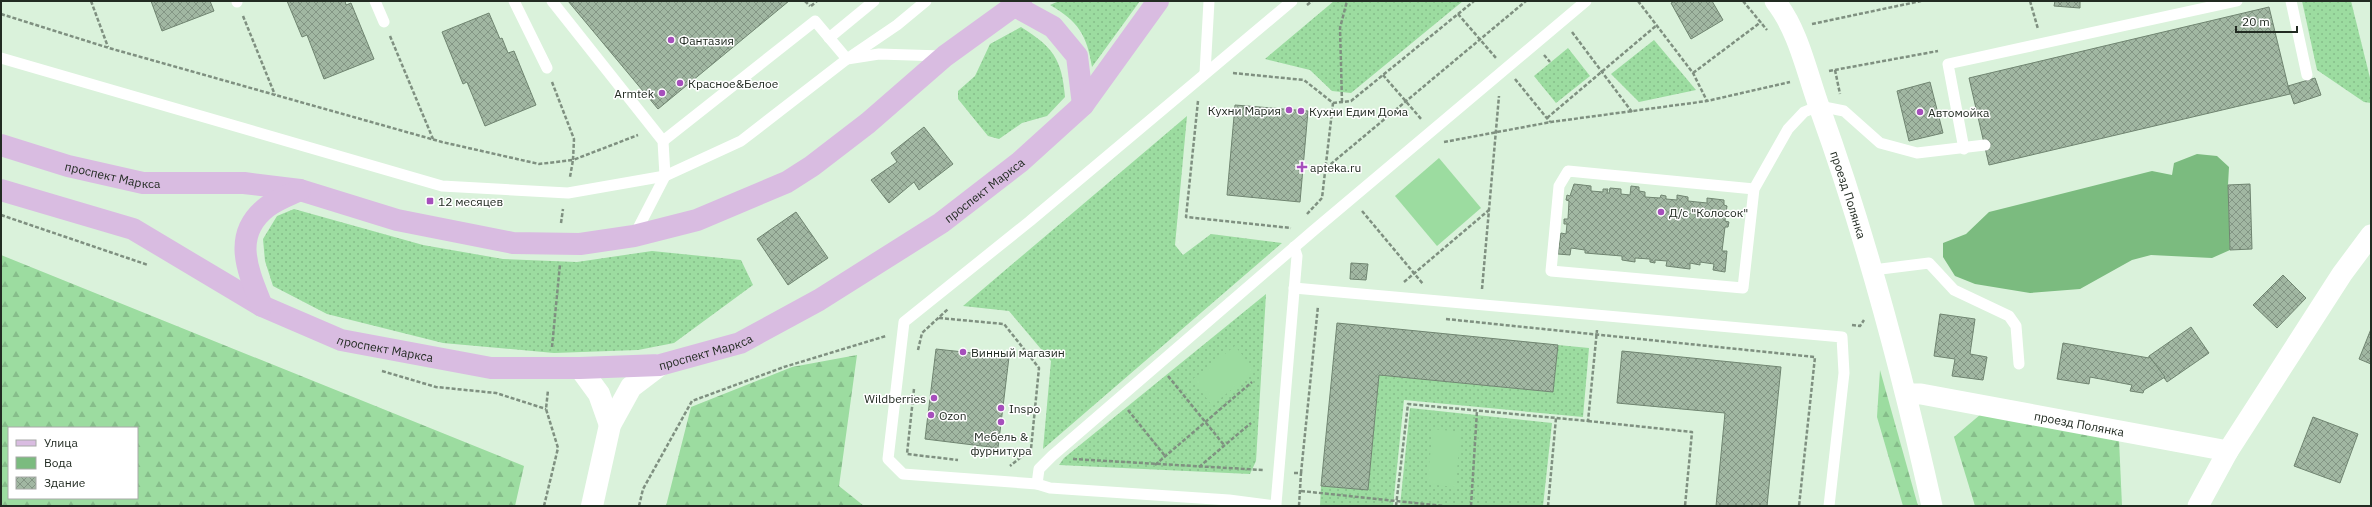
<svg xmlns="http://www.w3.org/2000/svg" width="2372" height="507" viewBox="0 0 2372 507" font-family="'IBM Plex Sans',sans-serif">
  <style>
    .grass { fill: url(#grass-dots) }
    .forest { fill: url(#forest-firs); fill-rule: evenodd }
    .garden { fill: #9cdca0 }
    .water { fill: #7bbb7f }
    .building { fill: url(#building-cross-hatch); stroke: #708571 }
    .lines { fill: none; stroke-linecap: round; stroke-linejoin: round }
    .path { stroke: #7f9080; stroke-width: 2.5; stroke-dasharray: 4 2; stroke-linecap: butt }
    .service { stroke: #fff; stroke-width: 11 }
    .minor { stroke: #fff; stroke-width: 21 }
    .tertiary { stroke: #fff; stroke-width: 22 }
    .primary { stroke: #d9bce1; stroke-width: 22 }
    .poi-dot { fill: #a64fbc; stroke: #fff; stroke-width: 1.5 }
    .labels { text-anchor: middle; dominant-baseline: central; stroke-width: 3; stroke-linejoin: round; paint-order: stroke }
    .poi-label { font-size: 12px; fill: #222b22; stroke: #fff; text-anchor: start }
    .street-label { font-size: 12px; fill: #222b22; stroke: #fff }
  </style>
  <defs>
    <pattern id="grass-dots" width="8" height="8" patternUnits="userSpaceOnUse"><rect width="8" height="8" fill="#9cdca0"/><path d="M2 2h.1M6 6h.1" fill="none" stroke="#86bd8a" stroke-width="1.8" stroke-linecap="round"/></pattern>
    <pattern id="forest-firs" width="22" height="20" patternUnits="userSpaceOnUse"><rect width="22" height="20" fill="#9cdca0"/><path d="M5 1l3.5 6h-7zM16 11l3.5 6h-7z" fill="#86bd8a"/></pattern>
    <pattern id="building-cross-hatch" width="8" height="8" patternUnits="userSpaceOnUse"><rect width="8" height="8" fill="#a1b7a2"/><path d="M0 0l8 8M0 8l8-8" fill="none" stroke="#839584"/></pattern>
  </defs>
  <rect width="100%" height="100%" fill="#daf2db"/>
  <g class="grass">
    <path d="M1059 1H1140L1092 67C1087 35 1078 21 1050 5Z"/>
    <path d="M1334 1H1463L1351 93 1332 91 1310 70 1265 59Z"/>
    <path d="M2302 1H2351L2371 82V103L2364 102 2317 70Z"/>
    <path d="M1021 27C1053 47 1062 59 1065 97L1047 116 1022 123 999 139 988 136 958 99V91L975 76 990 44Z"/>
    <path d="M1654 40 1696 90 1639 102 1611 74Z"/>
    <path d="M1568 48 1590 76 1556 103 1534 76Z"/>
    <path d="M1187 116 1175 245 1183 255 1211 234 1282 243 1043 449 1051 361 1009 311 963 306Z"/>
    <path d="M294 209 423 245 503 259 577 262 652 251 741 260 753 285 674 343 638 350 554 353 443 343 327 314 273 286 265 261 263 239 277 216Z"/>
    <path d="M1266 294 1256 461 1250 474 1059 465 1064 458Z"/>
    <path d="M1558 345 1589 348 1583 417 1404 400 1393 506H1320L1321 486 1368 490 1379 375 1553 392Z"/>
    <path d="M1410 408 1552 423 1543 506H1400Z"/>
  </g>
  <g class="forest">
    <path d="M1 255 524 466 515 506H1ZM9 428H137V498H9Z"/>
    <path d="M857 355 839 486 864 506H666L691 407 792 367Z"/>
    <path d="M1880 370 1918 506H1903L1877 417Z"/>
    <path d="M1981 414 2119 439 2122 506H1975L1954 437Z"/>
  </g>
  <g class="garden">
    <path d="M1439 158 1481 208 1437 246 1395 196Z"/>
    <path d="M1235 346 1255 371 1212 405 1192 380Z"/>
    <path d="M1433 429 1461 432 1455 487 1427 484Z"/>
  </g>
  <path class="water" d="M2197 154 2217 156 2229 167 2228 185 2230 250 2212 258 2151 255 2132 260 2080 289 2030 293 1975 284 1955 276 1943 257V243L1966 234 1989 212 2152 171 2172 175 2174 163Z"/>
  <g class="building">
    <path d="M151 1H210L214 11 162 31Z"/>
    <path d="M287 1H345L346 5 351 3 374 59 324 79 307 35 302 37Z"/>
    <path d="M568 1H789L658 109Z"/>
    <path d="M1675 1H1712L1723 20 1691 39 1671 3Z"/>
    <path d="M2055 1H2080V8L2054 6Z"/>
    <path d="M2269 7 2290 94 1989 165 1969 78Z"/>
    <path d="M489 13 500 39 502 38 508 53 514 51 536 105 485 126 467 82 463 84 442 32Z"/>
    <path d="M2315 78 2321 95 2294 104 2288 86Z"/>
    <path d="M1930 82 1943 133 1909 141 1897 91Z"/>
    <path d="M1235 105 1308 111 1300 202 1227 195Z"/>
    <path d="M924 127 953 164 919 190 914 182 889 203 871 180 897 162 891 153Z"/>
    <path d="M1574 184 1591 186V191L1603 192V189H1608L1607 193H1609L1610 188 1621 189V194L1630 195 1631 186 1639 187V191L1645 192V197L1660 198 1661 195 1666 196V199L1677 200V195L1688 197V201L1707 203V198L1724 200V205L1727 206 1725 221 1729 222 1728 227H1725L1722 251H1727L1725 272 1713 270 1714 264 1700 262V265L1690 263V269L1666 266 1667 261 1655 260V263L1650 262V259L1635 258V262L1622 260V256L1585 253V250L1571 248 1570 255 1558 254 1561 233 1566 234 1567 224H1564V219H1568L1569 201 1566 200 1567 195 1570 196Z"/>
    <path d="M2250 184 2252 249 2230 250 2228 185Z"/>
    <path d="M796 212 828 258 788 285 757 239Z"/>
    <path d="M1351 263 1368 264 1366 280 1350 279Z"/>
    <path d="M2283 275 2306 298 2277 328 2253 305Z"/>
    <path d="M1940 314 1975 319 1970 354 1987 357 1983 380 1952 376 1955 359 1934 356Z"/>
    <path d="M1337 323 1558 345 1553 392 1379 375 1368 490 1321 486Z"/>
    <path d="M2191 327 2209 353 2167 382 2149 356Z"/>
    <path d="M2371 329V364L2359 359Z"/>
    <path d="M2063 343 2149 358V356L2165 377 2144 390 2143 393 2130 391 2132 385 2090 377 2089 384 2057 379Z"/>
    <path d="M936 349 1009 357 998 448 925 439Z"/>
    <path d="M1622 351 1781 367 1767 506H1716L1725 413 1617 403Z"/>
    <path d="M2313 417 2358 434 2340 483 2294 466Z"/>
  </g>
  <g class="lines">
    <g class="path">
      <path d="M91 1 108 47"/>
      <path d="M805 1 810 6"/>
      <path d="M1638 1 1693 73 1707 101"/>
      <path d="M1743 1 1767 30"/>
      <path d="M2030 1 2038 29"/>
      <path d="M1307 5 1312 1"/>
      <path d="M811 6 817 1"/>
      <path d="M1 14 109 48 442 142 539 164 573 160 570 177"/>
      <path d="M1458 14 1496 58"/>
      <path d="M243 16 275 95"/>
      <path d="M1812 24 1921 1"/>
      <path d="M1572 32 1632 112"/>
      <path d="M390 36 433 139"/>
      <path d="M1544 55 1550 62"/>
      <path d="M1835 70 1840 94"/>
      <path d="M1829 71 1938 51"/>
      <path d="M1233 73 1304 80 1333 103 1322 198 1307 214"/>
      <path d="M1693 73 1761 22"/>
      <path d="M1383 75 1422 120"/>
      <path d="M1515 79 1550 122"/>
      <path d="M552 82 574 139 573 160 638 135"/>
      <path d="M1198 101 1186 217 1291 228"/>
      <path d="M1342 102 1340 28 1347 1"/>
      <path d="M1333 103 1351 101 1474 1"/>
      <path d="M1547 118 1657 25"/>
      <path d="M1444 142 1551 122 1707 101 1790 82"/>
      <path d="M1326 168 1526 1"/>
      <path d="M1362 211 1423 284"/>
      <path d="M1 215 148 265"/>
      <path d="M561 223 563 209"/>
      <path d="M1404 282 1489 210"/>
      <path d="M1482 289 1499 96"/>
      <path d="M939 318 1004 324 1039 368 1031 449 1010 466"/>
      <path d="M1446 319 1815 357 1799 506"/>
      <path d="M1852 325 1860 326 1864 320"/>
      <path d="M552 347 560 264"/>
      <path d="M918 350 922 333 948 309"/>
      <path d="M382 371 436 387 496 393 546 409"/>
      <path d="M1168 376 1224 445"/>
      <path d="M914 389 907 454 958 460"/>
      <path d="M1128 410 1165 456"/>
      <path d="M1588 421 1692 432 1685 506"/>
      <path d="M1073 459 1263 470"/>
      <path d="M1155 465 1252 382"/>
      <path d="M1199 467 1251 423"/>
      <path d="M1294 473H1301L1299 506"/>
      <path d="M1301 473 1318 306"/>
      <path d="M1301 491 1444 506"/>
      <path d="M544 506 558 448 546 409 548 390"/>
      <path d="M639 506 643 489 692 401 784 367 886 336"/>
      <path d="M1396 506 1408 404 1588 421 1597 330"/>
      <path d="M1471 506 1477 411"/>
      <path d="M1548 506 1556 418"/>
    </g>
    <g class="service">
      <path d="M237 1V2"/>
      <path d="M375 1 384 22"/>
      <path d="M514 1 547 68"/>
      <path d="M552 1 663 141 665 176 634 236"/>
      <path d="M2291 1 2307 75"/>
      <path d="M829 38 874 1"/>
      <path d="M1 58 442 186 568 193 665 176 741 141 847 59 897 25 926 1"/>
      <path d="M1205 73 1209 1"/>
      <path d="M663 141 815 21 847 59 879 54 942 56"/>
      <path d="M1964 149 1948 64 2237 1"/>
      <path d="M1754 189 1743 288 1551 271 1559 186 1568 171 1754 189 1788 129 1804 112 1819 106 1844 111 1880 143 1917 153 1985 145"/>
      <path d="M1873 270 1929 263 1954 290 2009 316 2016 326 2019 364"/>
      <path d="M1294 288 1842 337 1844 373 1829 506"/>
      <path d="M1037 484 1039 469 1052 456 1313 231 1586 1"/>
      <path d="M1276 504 1297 256 1294 247"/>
      <path d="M1276 506 1229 500 1050 488 1037 484 903 474 888 459 904 322 1030 221 1292 1"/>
    </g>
    <g class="minor">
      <path id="s1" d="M1775 1C1799 31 1807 74 1820 109 1867 239 1902 372 1932 506"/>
      <path id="s2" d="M1907 394H1921L2228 451"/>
      <path d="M2198 506 2228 451 2342 274 2371 235"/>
    </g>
    <g class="tertiary">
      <path d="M580 368 599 394 610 425"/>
      <path d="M592 506 610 425 631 387 660 365"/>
    </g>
    <g class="primary">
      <path d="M1013 5 1053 27 1077 56 1083 105"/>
      <path id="s3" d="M1 145 68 166 143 183H244L300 190 397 220 513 243 580 244 634 236 697 220 787 182 812 166 868 123 945 56 1021 1"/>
      <path id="s4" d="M1 190 133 229 262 306 341 340 491 368H580L660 365 740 343 819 300 941 223 1020 162 1083 105 1158 1"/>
      <path d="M262 306C248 271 231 235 267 207 276 200 289 195 300 190"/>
    </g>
  </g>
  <g class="poi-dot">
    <circle cx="671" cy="40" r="4"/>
    <circle cx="680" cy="83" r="4"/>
    <circle cx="662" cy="93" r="4"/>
    <circle cx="1289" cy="110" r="4"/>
    <circle cx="1301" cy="111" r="4"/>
    <circle cx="1920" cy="112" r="4"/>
    <path d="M1300 161h4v4h4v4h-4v4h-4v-4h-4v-4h4z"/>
    <rect x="426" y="197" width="8" height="8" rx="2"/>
    <circle cx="1661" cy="212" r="4"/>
    <circle cx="963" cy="352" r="4"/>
    <circle cx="934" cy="398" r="4"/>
    <circle cx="1001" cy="408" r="4"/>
    <circle cx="931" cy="415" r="4"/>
    <circle cx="1001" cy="422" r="4"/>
  </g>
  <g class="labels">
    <g class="poi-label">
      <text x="679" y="40">Фантазия</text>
      <text x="688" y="83">Красное&amp;Белое</text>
      <text x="654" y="93" text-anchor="end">Armtek</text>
      <text x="1281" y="110" text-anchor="end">Кухни Мария</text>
      <text x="1309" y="111">Кухни Едим Дома</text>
      <text x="1928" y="112">Автомойка</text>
      <text x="1310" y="167">apteka.ru</text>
      <text x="438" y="201">12 месяцев</text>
      <text x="1669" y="212">Д/с "Колосок"</text>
      <text x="971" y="352">Винный магазин</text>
      <text x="926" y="398" text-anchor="end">Wildberries</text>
      <text x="1009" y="408">Inspo</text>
      <text x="939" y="415">Ozon</text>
      <text x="1001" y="436" text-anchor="middle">Мебель &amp;<tspan x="1001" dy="14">фурнитура</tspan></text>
    </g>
    <g class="street-label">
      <text stroke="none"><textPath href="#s3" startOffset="116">проспект Маркса</textPath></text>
      <text stroke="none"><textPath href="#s4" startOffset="1067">проспект Маркса</textPath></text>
      <text stroke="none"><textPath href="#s1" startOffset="208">проезд Полянка</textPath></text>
      <text stroke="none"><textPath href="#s4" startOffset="419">проспект Маркса</textPath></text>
      <text stroke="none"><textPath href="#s4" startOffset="743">проспект Маркса</textPath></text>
      <text stroke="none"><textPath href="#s2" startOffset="175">проезд Полянка</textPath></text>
    </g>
  </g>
  <rect width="2372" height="507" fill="none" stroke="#222b22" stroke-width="4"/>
  <rect x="8" y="427" width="130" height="72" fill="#ffffff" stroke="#a7aaa7"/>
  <rect x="16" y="440" width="20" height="6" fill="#d9bce1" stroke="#a7aaa7"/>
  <text x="44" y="447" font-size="12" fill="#222b22">Улица</text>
  <rect x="16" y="457" width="20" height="12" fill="#7bbb7f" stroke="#a7aaa7"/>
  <text x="44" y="467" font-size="12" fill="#222b22">Вода</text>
  <rect x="16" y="477" width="20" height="12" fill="url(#building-cross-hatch)" stroke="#a7aaa7"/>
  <text x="44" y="487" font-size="12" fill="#222b22">Здание</text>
  <path d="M2236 26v6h61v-6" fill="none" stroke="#222b22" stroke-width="2"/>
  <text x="2242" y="26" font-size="12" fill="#222b22" stroke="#ffffff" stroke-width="3" paint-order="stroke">20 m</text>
</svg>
